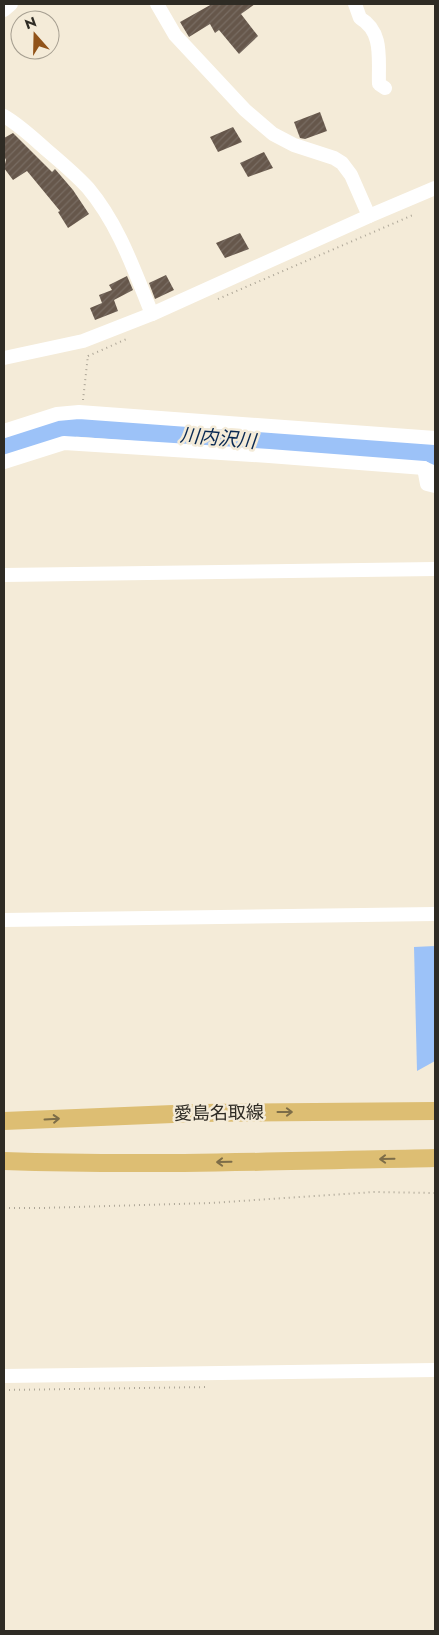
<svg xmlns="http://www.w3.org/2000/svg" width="439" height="1635" viewBox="0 0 439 1635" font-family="Jost,'Noto Sans JP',sans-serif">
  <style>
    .water { fill: #9cc2f8 }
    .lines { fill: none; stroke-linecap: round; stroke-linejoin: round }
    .river { stroke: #9cc2f8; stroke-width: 21 }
    .building { fill: url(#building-hatch) }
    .path { stroke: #ada697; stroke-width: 2; stroke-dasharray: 1 4; stroke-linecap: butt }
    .minor { stroke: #fff; stroke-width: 14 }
    .major { stroke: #ddbe73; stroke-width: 18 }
    .oneway { stroke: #7d6d48 }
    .labels { text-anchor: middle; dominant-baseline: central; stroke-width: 5; stroke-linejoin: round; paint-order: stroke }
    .street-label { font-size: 18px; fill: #2e2b24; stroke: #f4ebd8 }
    .water-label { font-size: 19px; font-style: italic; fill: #092952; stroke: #f4ebd8 }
  </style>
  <defs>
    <pattern id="building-hatch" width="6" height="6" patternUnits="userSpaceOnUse" patternTransform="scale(1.25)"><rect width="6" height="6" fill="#66574b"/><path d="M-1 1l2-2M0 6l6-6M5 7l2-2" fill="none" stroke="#786c62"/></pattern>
  </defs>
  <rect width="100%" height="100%" fill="#f4ebd8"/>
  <path class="water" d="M435 946V1061L417 1071 414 947Z"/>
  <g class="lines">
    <path class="river" d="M4 447 76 426 181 434 435 455"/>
  </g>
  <g class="building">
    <path d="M212 4H255L241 14 258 36 239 54 219 30 215 33 210 24 189 37 180 22Z"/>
    <path d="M320 112 327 131 305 139 300 138 294 122Z"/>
    <path d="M233 127 242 142 218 152 210 137Z"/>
    <path d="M13 133 52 172 55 169 73 190 89 214 68 228 58 212 60 211 27 171 13 180 4 168 6 160 4 156V138Z"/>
    <path d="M264 152 273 168 248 177 240 163Z"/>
    <path d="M240 233 249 249 225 258 216 243Z"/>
    <path d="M166 275 174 290 155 299 149 283Z"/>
    <path d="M127 276 133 290 114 300 118 311 95 320 90 308 102 303 99 295 112 290 109 285Z"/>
  </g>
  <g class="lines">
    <g class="path">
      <path d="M218 299 413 215"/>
      <path d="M88 356 129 338"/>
      <path d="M83 400 88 355"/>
      <path d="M4 1208H41L211 1203 374 1192 435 1193"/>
      <path d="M4 1390 209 1387"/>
    </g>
    <g class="minor">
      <path d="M157 4 175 35 245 110 273 134 294 145 334 158 342 163 351 175 369 216"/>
      <path d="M355 4 360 18C384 32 378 60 379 84L385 88"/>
      <path d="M4 10 11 4"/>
      <path d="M4 116C21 126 34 139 49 152 62 163 76 175 88 188 119 225 134 270 152 314"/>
      <path d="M4 358 83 341 152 314 369 216 435 188"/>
      <path d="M4 431 57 414 79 412 435 438"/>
      <path d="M4 462 64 443 269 456 424 468 435 473"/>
      <path d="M424 468 427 484 435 486"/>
      <path d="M4 575 435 569"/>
      <path d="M4 920 435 914"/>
      <path d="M4 1376 435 1370"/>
    </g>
    <g class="major">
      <path d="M4 1121 197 1113 435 1111"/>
      <path d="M4 1161C147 1166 292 1161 435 1158"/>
    </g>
  </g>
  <defs><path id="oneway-shaft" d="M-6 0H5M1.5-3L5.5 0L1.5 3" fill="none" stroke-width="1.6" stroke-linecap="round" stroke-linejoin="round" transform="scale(1.25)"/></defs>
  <g class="oneway">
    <use href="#oneway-shaft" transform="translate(285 1112)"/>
    <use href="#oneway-shaft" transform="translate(52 1119) rotate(-3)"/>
    <use href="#oneway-shaft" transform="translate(387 1159) rotate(179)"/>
    <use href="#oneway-shaft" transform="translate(224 1162) rotate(179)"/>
  </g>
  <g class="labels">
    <g class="street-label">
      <text transform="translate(219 1113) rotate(-1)">愛島名取線</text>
    </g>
    <g class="water-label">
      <text transform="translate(218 438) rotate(5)">川内沢川</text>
    </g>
  </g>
  <rect width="439" height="1635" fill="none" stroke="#2e2b24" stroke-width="10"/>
  <g transform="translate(35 35) rotate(340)"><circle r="24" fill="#f4ebd8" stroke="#a59e90"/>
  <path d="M0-4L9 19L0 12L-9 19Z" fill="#915319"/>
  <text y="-8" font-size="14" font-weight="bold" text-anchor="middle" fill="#2e2b24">N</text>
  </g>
</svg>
